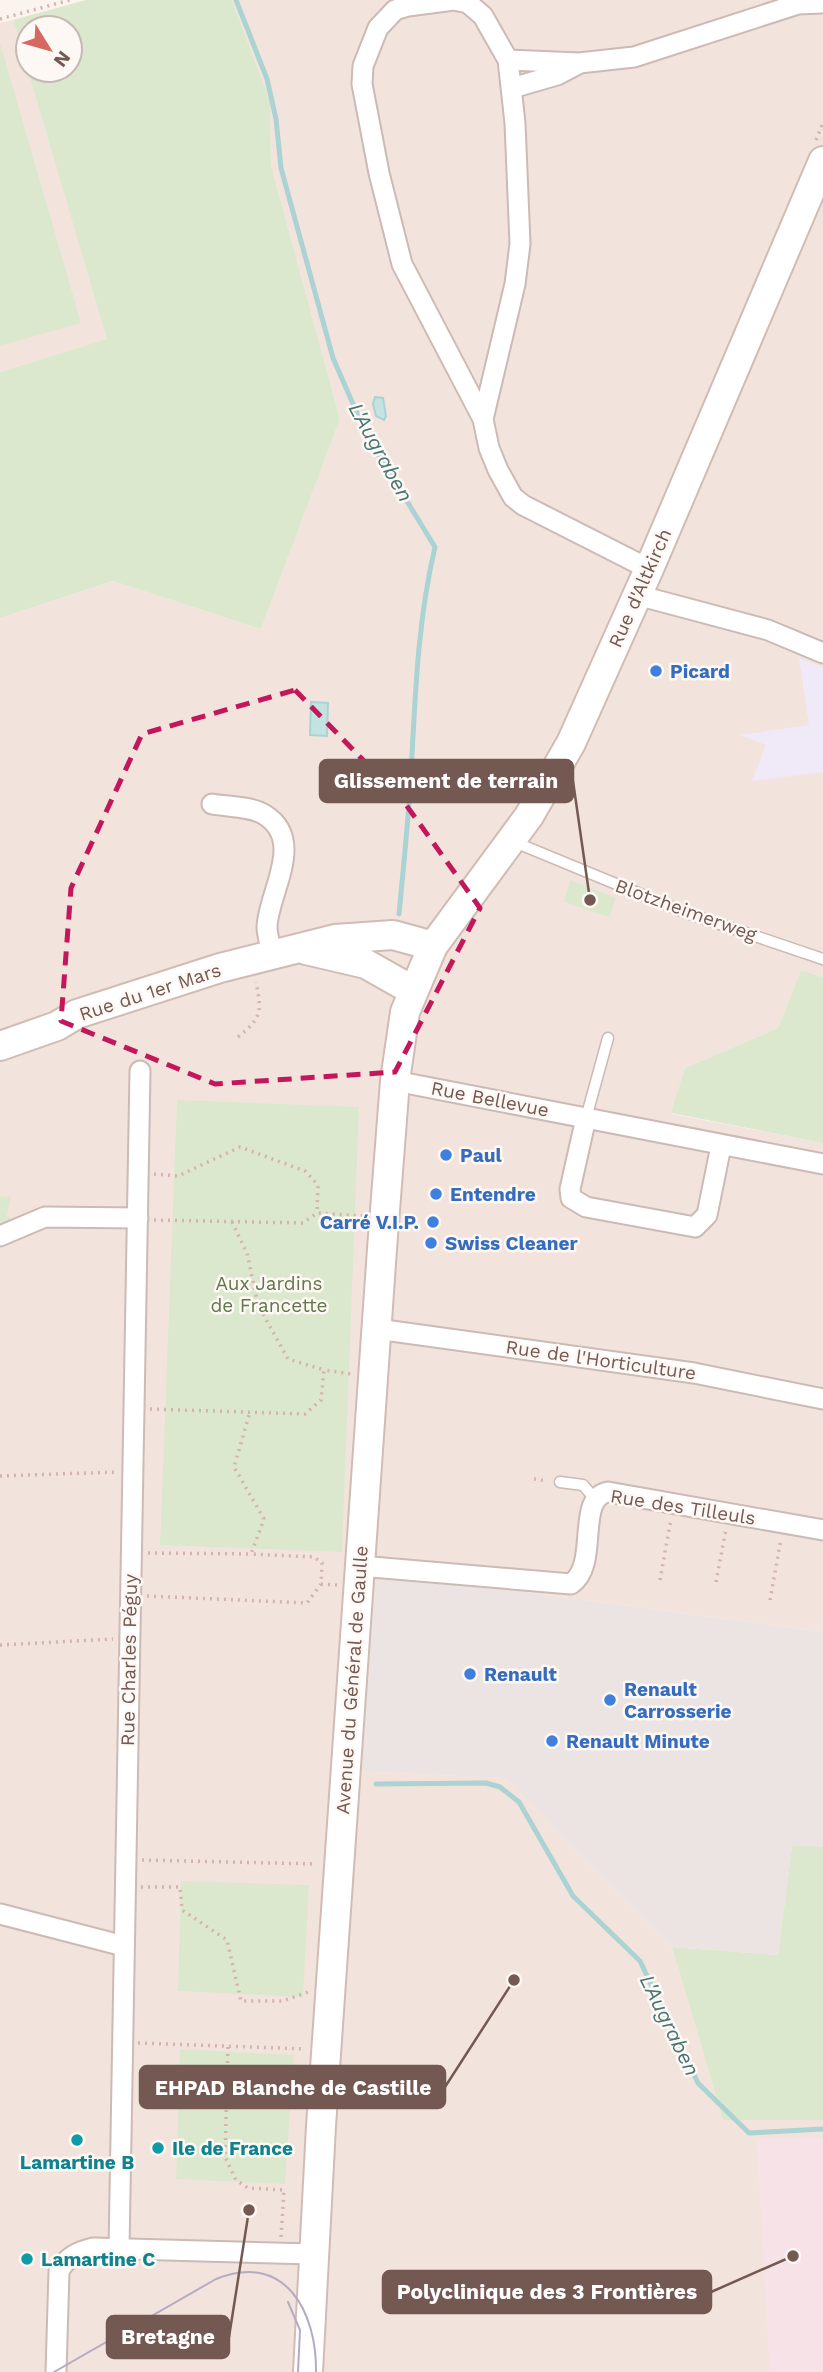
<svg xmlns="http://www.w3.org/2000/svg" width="823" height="2372" viewBox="0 0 823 2372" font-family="'Work Sans',sans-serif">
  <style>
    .residential { fill: #f2e4dc }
    .industrial { fill: #ebe4e2 }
    .education { fill: #f0eaf8 }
    .medical { fill: #f7e2e8 }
    .green { fill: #dce8cd; fill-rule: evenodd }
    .water { fill: #c3e3e2; stroke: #abd3d3; stroke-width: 2 }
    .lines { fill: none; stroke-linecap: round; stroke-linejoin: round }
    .stream { stroke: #abd3d3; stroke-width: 5 }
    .lane-casing { stroke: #ccbab4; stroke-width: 13 }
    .street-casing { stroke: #ccbab4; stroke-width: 23 }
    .secondary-casing { stroke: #d1bcb4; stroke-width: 32 }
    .path { stroke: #d3b3ab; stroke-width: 3.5; stroke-dasharray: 2 5; stroke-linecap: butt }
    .lane { stroke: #fff; stroke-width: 10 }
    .street { stroke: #fff; stroke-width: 19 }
    .secondary { stroke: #fff; stroke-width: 28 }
    .tram { stroke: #b5abc5; stroke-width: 2 }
    .marked { fill: none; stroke: #c2185b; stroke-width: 5; stroke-dasharray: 14 9; stroke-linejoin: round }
    .shop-dot { fill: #3f7fe0; stroke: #fdf8f4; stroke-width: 2.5 }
    .culture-dot { fill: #0f9aa8; stroke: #fdf8f4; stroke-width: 2.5 }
    .labels { text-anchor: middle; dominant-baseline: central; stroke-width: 5; stroke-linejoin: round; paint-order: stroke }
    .street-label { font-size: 19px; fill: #745852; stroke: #fdf8f4 }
    .shop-label { font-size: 19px; font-weight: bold; fill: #366cbe; stroke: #fdf8f4; text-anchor: start }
    .park-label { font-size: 19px; fill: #60784c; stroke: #fdf8f4 }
    .culture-label { font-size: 19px; font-weight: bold; fill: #0d838f; stroke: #fdf8f4; text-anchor: start }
    .water-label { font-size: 21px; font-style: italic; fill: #477676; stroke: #fdf8f4 }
    .leader { fill: none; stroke: #745852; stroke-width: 2.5 }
    .callout-dot { fill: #745852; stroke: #fdf8f4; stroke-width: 2.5 }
    .callout { fill: #745852; stroke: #745852; stroke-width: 2.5 }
    .callout-label { font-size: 21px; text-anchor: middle; font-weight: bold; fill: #fff }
  </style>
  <rect width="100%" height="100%" fill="#fbf3ed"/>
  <g class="residential">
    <path d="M232 0H823V977L801 970 778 1028 685 1068 672 1114 823 1143V1632L368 1571 352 1771 505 1778 672 1947 723 2120H823V2372H0V618L113 581 261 629 340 419 271 165 270 101Z"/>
    <path d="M13 20 108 339 0 372V23Z"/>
  </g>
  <path class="industrial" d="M368 1571 823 1632V1847H792L778 1955 672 1947 505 1778 351 1771Z"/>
  <path class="education" d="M799 658 823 667V772L752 781 766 745 740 735 809 725Z"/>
  <path class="medical" d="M823 2137V2372H770L757 2139Z"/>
  <g class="green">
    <path d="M86 0H232L270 101 271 165 340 419 261 629 113 581 0 618V372L107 339 13 20ZM28 28H70V70H28Z"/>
    <path d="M0 43 81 323 0 346Z"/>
    <path d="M570 880 616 898 609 917 564 902Z"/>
    <path d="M801 970 823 977V1143L671 1113 685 1068 778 1028Z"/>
    <path d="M177 1100 359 1107 342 1552 160 1545Z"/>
    <path d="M0 1196 11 1197 7 1215 13 1221 0 1228Z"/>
    <path d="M792 1846 823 1847V2120H723L672 1947 778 1955Z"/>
    <path d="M181 1881 309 1885 303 1997 178 1991Z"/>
    <path d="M180 2049 294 2055 285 2184 176 2179Z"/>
  </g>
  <g class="water">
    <path d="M375 397 383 398 386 416 384 420 376 416 373 404Z"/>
    <path d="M311 702 328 703 327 736 310 735Z"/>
  </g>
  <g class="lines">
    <g class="stream">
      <path d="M236 0 267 79 276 119 281 168 333 358 367 436 435 547C416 628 415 708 410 791 407 832 403 873 399 914"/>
      <path d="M376 1784 486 1783 500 1787 519 1802 573 1896 640 1961 698 2083 749 2133 823 2129"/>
    </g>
    <g class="lane-casing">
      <g id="lane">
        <path d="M512 841 684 912 823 959"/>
        <path d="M586 1118 608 1038"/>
        <path d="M560 1482 583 1485 595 1499"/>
      </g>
    </g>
    <g class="street-casing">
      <g id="street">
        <path d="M508 60 579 63 634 57 798 4 823 3"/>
        <path d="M512 88 557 75 578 64"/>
        <path d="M483 419 402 264 379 173 362 84 363 66 378 28 395 10 408 6 454 0 468 3 483 16 508 60 515 123 520 244 515 284 483 419 489 448 498 470 513 497 523 505 649 569"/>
        <path d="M637 595 768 630 823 653"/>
        <path d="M212 804C228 807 251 806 265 815 306 841 268 893 267 927 267 936 271 946 272 954"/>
        <path d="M395 1081 823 1164"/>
        <path d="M586 1118 570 1189 571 1198 586 1207 695 1227 707 1215 721 1146"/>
        <path d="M0 1236 45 1217 138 1218"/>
        <path d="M377 1329 694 1373 823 1399"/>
        <path d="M360 1566 571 1584C600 1565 575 1498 608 1492L823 1530"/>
        <path d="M0 1914 124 1946"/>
        <path d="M119 2249 140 1071"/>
        <path d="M56 2372 59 2271C67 2257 77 2252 93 2248L313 2254"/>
      </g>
    </g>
    <g class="secondary-casing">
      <g id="secondary">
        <path d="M306 950 366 964 412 990"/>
        <path d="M0 1046 57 1026 77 1014 220 968 335 939 393 935 433 946"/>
        <path d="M308 2372 321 2126 382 1249 395 1081 405 1012 433 946 529 816 571 743 649 569 823 161"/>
      </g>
    </g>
    <g class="path">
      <path d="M0 19 70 0"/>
      <path d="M816 140 823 123"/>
      <path d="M238 1037C262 1018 262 1011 256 982"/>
      <path d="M154 1174 178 1176 240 1147 305 1171 318 1185 317 1213"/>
      <path d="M154 1220 303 1223 317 1213 363 1216"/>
      <path d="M232 1222 247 1253 258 1305 288 1359 324 1370"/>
      <path d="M150 1409 305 1414 321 1400 324 1370 351 1374"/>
      <path d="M0 1476 117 1472"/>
      <path d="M534 1479 547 1481"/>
      <path d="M148 1553 251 1554"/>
      <path d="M660 1580 671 1519"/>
      <path d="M716 1582 726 1529"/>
      <path d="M321 1584 337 1585"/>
      <path d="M147 1596 307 1603 321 1584 322 1563 314 1557 251 1554 264 1519 234 1467 250 1412"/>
      <path d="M770 1600 781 1539"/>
      <path d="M0 1645 113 1639"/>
      <path d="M142 1860 316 1864"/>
      <path d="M141 1887H180L182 1910 227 1940 241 2001H283L308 1992"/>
      <path d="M138 2043 305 2049"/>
      <path d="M228 2047 225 2157 236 2180 248 2188 284 2190 281 2237"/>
    </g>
    <use href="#lane" class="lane"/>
    <use href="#street" class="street"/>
    <use href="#secondary" class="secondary"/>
    <g class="tram">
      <path d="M288 2302 300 2330 298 2372"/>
      <path d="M54 2372 216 2279C285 2251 317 2312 316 2372"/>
    </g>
  </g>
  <path class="marked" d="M295 690 404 802 480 908 395 1072 215 1084 61 1021 71 888 142 734Z"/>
  <g class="shop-dot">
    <circle cx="656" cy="671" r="7"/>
    <circle cx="446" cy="1155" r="7"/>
    <circle cx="436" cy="1194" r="7"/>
    <circle cx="433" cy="1222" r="7"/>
    <circle cx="431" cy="1243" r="7"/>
    <circle cx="470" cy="1674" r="7"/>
    <circle cx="610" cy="1700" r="7"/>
    <circle cx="552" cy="1741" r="7"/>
  </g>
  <g class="culture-dot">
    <circle cx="77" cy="2140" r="7"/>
    <circle cx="158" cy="2148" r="7"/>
    <circle cx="27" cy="2259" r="7"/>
  </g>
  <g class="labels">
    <g class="street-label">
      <text transform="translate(640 588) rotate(-66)">Rue d'Altkirch</text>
      <text transform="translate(686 910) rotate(20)">Blotzheimerweg</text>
      <text transform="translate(150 992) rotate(-18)">Rue du 1er Mars</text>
      <text transform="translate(490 1099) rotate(11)">Rue Bellevue</text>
      <text transform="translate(601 1360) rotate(8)">Rue de l'Horticulture</text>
      <text transform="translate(683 1507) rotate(9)">Rue des Tilleuls</text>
      <text transform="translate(129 1660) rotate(-89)">Rue Charles Péguy</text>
      <text transform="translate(352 1680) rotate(-86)">Avenue du Général de Gaulle</text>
    </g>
    <g class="shop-label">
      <text x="670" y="671">Picard</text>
      <text x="460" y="1155">Paul</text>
      <text x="450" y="1194">Entendre</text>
      <text x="419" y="1222" text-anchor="end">Carré V.I.P.</text>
      <text x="445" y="1243">Swiss Cleaner</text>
      <text x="484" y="1674">Renault</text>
      <text x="624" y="1689">Renault<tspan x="624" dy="22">Carrosserie</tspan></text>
      <text x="566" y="1741">Renault Minute</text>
    </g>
    <g class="park-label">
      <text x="269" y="1283">Aux Jardins<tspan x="269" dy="22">de Francette</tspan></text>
    </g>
    <g class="culture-label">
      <text x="172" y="2148">Ile de France</text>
      <text x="77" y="2162" text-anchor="middle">Lamartine B</text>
      <text x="41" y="2259">Lamartine C</text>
    </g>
    <g class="water-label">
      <text transform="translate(381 452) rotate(61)">L'Augraben</text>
      <text transform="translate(670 2025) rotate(64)">L'Augraben</text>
    </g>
  </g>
  <path class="leader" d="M590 900L573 781M514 1980L445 2087M793 2256L711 2292M249 2210L229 2337"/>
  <g class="callout-dot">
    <circle cx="590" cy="900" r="7"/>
    <circle cx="514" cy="1980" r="7"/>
    <circle cx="793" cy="2256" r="7"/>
    <circle cx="249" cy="2210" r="7"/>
  </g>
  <g class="callout">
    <rect x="320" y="760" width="253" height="42" rx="7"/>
    <rect x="140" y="2066" width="305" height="42" rx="7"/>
    <rect x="383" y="2271" width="328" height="42" rx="7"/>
    <rect x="107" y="2316" width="122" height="42" rx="7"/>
  </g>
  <g class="callout-label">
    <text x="446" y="788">Glissement de terrain</text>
    <text x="293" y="2095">EHPAD Blanche de Castille</text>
    <text x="547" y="2299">Polyclinique des 3 Frontières</text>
    <text x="168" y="2344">Bretagne</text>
  </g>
  <g transform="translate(49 49) rotate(127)"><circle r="33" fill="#fdf8f4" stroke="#c6b8b3" stroke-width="2"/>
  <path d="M0-5L12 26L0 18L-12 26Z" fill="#d56962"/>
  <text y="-10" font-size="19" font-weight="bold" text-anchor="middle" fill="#745852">N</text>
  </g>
</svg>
